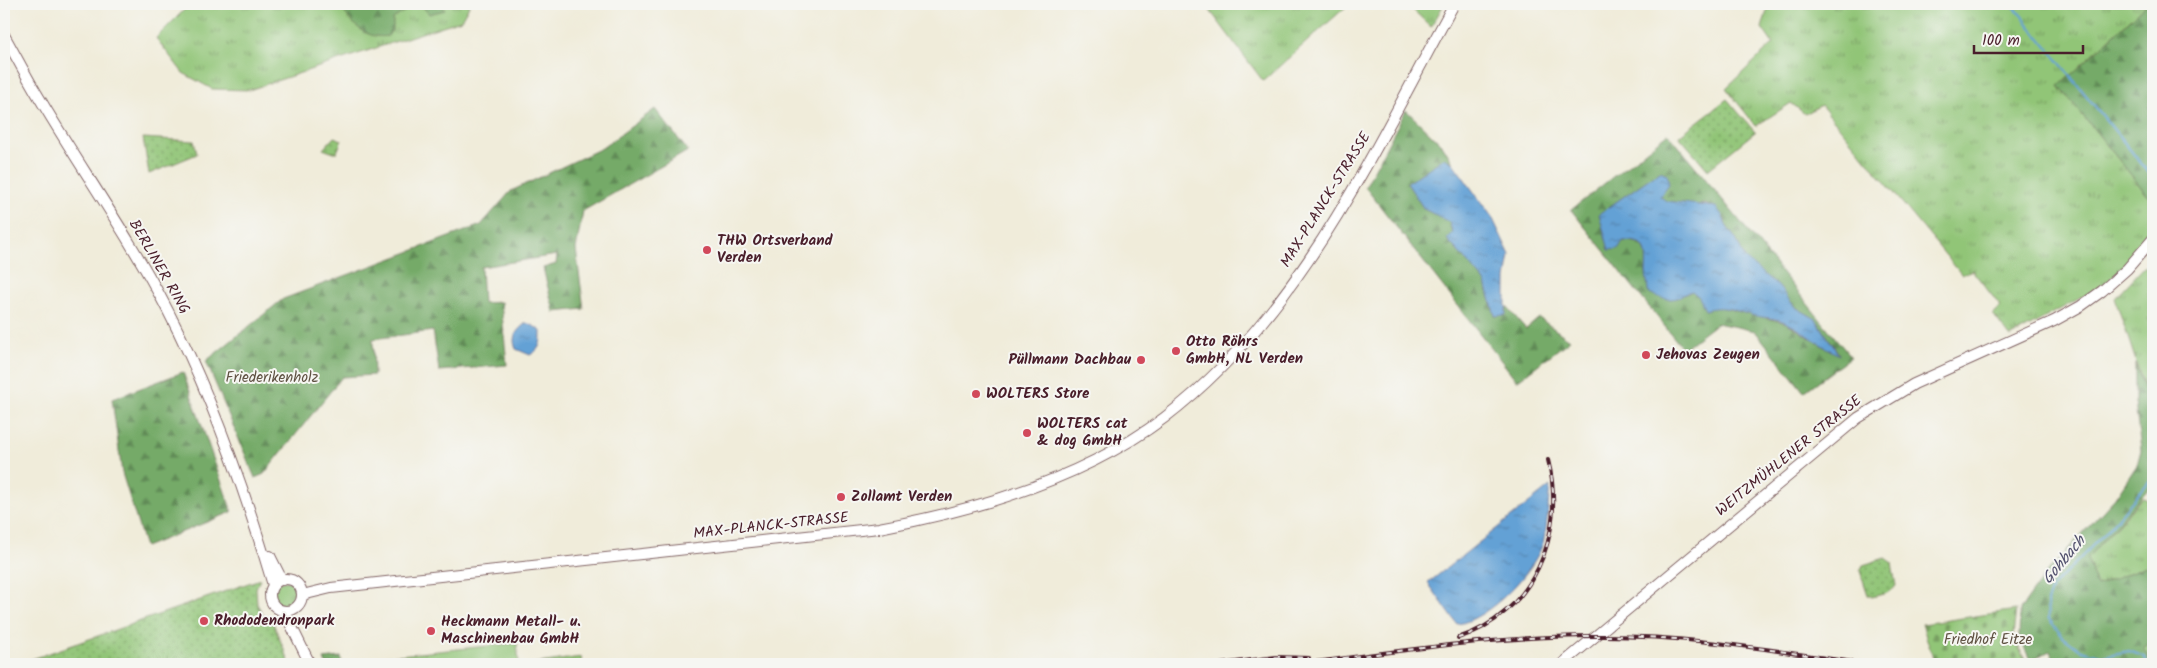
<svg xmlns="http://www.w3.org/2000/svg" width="2157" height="668" viewBox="0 0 2157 668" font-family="Kalam,sans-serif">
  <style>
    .grass { fill: url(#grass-tufts); stroke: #6e7251 }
    .forest { fill: url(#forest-firs); stroke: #5f644a; fill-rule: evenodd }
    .cemetery { fill: url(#cemetery-stones); stroke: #6e7251 }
    .park { fill: url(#park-dots); stroke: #6e7251 }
    .garden { fill: #91c577; stroke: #6e7251 }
    .water { fill: url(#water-ripples); stroke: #576080 }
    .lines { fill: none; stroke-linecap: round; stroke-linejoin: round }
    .stream { stroke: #64a1d5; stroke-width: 2 }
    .minor-casing { stroke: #846768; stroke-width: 12 }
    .minor { stroke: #fff; stroke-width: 10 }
    .rail-casing { stroke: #4a1f2b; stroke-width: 4 }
    .rail { stroke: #f6f6f2; stroke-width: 2; stroke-dasharray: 5.5; stroke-linecap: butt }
    .poi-dot { fill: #d1495b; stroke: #f6f6f2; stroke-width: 2 }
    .labels { text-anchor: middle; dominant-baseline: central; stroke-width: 4; stroke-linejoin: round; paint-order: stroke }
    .street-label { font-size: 15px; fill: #4a1f2b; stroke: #f6f6f2 }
    .poi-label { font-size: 15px; font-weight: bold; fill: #4a1f2b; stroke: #f6f6f2; text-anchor: start }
    .park-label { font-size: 15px; fill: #5f5142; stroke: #f6f6f2 }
    .water-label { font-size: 16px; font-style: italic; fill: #54536f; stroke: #f6f6f2 }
  </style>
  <defs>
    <pattern id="grass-tufts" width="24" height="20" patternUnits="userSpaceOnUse" patternTransform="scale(1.25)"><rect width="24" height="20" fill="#91c577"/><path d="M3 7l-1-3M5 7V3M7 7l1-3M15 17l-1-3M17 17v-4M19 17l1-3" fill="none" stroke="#789f62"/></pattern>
    <pattern id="forest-firs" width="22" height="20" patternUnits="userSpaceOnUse" patternTransform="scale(1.25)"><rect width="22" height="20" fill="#74aa68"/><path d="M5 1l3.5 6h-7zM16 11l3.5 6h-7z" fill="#618a56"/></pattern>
    <pattern id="cemetery-stones" width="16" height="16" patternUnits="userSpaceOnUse" patternTransform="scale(1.25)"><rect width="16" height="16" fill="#91c577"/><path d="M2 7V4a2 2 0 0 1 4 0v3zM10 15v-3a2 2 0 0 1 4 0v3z" fill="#789f62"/></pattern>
    <pattern id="park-dots" width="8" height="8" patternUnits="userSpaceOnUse" patternTransform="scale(1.25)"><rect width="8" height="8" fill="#91c577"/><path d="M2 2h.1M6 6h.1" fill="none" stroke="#789f62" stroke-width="1.8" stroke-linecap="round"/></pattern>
    <pattern id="water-ripples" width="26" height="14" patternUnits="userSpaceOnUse" patternTransform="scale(1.25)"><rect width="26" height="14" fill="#64a1d5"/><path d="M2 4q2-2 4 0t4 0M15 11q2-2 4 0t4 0" fill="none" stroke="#5483ad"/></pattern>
  </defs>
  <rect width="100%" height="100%" fill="#f6f6f2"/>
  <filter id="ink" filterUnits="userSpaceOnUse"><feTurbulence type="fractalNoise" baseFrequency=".02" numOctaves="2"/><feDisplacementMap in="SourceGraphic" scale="10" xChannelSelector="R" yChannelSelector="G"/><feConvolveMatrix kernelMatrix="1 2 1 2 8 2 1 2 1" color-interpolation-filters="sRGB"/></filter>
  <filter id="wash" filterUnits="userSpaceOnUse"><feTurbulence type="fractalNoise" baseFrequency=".0096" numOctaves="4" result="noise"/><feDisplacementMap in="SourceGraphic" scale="20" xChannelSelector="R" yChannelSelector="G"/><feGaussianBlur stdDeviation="1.12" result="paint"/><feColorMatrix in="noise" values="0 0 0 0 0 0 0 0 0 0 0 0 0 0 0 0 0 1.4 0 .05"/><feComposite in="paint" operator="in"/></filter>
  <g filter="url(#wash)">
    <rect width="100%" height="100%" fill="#f0ecda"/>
    <g class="grass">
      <path d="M190 4H470L461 20 249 90 212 89 183 73 156 38Z"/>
      <path d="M1205 4H1349L1263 81Z"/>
      <path d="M1407 4H1444L1431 27Z"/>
      <path d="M1769 4H2147L2059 86 2153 202V227L2124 266 2104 285 2010 337 1993 314 2001 307 1972 270 1962 275 1821 105 1805 114 1791 103 1756 126 1726 88 1773 44 1762 28Z"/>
      <path d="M2145 266 2153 275V406L2149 401 2115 298Z"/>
      <path d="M2143 497 2153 503V575L2146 566 2097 586 2087 558Z"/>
      <circle cx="286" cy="595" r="14"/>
      <path d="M2153 642V662L2143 648Z"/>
    </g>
    <g class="forest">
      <path d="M338 4H415L393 19V28L388 36C363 40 351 21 338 4Z"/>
      <path d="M420 4H440L445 10 429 14Z"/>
      <path d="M2147 4H2153V202L2059 86Z"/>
      <path d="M655 109 688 151 583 211 576 249 584 309 554 312 543 268 556 264 557 255 481 267 483 303 501 302 507 365 439 371 433 331 373 339 374 375 342 377 264 474 255 478 206 361 283 299 481 225 511 191 602 148Z"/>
      <path d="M1406 110 1443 146 1453 163 1444 158 1407 183 1424 209 1449 222 1453 233 1447 239 1486 283 1495 316 1506 315 1507 307 1526 329 1539 318 1570 340 1517 381 1365 187Z"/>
      <path d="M1668 133 1851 357 1804 392 1755 331 1717 323 1683 349 1571 210ZM1660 171 1667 174 1659 196 1666 201 1694 205 1706 204 1722 215 1727 227 1736 239 1744 259 1778 286 1795 307 1816 319 1839 354 1826 348 1787 323 1716 306 1692 291 1677 298 1646 274C1648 253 1648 240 1622 241L1599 214Z"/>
      <path d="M2135 363 2149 401 2153 406V484L2087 558 2097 586 2146 566 2153 575V642L2144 648 2153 664H2056L2050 651 2030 660 2019 636 2020 610 2047 572 2115 498 2137 465 2141 450 2135 403Z"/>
      <path d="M183 372 232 512 145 547 122 473 112 399Z"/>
      <path d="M341 657 342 664H326L324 659Z"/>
    </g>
    <path class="cemetery" d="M2016 610 2013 636 2027 664H1935L1922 624Z"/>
    <g class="park">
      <path d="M1727 99 1755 132 1708 170 1679 136Z"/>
      <path d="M334 137 342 140 337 152H331L323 149Z"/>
      <path d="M143 138 194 141 197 154 149 174Z"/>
      <path d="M1885 558 1892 563 1896 586 1887 593 1872 597 1868 595 1860 571 1863 565Z"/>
      <path d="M260 579 256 588 257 604 264 616 273 623 290 664H18Z"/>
    </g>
    <g class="garden">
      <path d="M517 643 519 664H380L379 657Z"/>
      <path d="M581 657 582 664H531Z"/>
    </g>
    <g class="water">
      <path d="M1444 158 1453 163 1492 217 1510 255 1506 279V315L1495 316 1486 283 1447 239 1453 233 1449 222 1424 209 1407 183Z"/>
      <path d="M1660 171 1667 174 1669 184 1660 196 1666 201 1716 207 1722 215 1727 227 1736 239 1745 259 1778 286 1795 307 1816 319 1839 355C1820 346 1805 331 1785 322 1773 317 1760 318 1747 314 1732 309 1721 305 1705 310L1699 297 1692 291C1686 292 1682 297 1677 298 1667 301 1656 297 1648 292 1648 285 1646 278 1646 272 1647 251 1648 240 1623 241L1618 249 1609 250 1599 214Z"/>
      <path d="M526 323 532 325 541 331C541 343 541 349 530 355L516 349C511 337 516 331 526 323Z"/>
      <path d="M1550 486C1548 503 1548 522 1544 539 1538 569 1487 621 1457 624L1428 583Z"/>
      <path d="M216 656 243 664H211Z"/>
    </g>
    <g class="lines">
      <g class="stream">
        <path d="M2012 4 2153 178"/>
        <path d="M2147 664 2145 657 2129 651 2103 656 2079 649 2063 637 2048 618 2047 602 2052 587 2104 534 2153 477"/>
      </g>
    </g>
  </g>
  <g filter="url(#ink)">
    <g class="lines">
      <g class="minor-casing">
        <g id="minor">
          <path d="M4 35C17 58 29 82 43 104 84 173 131 239 168 311 212 396 246 494 273 585"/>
          <path d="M270 556 282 580"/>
          <circle cx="286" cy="595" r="16"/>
          <path d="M302 595 331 588 879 528C977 510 1083 479 1164 418 1301 314 1373 151 1454 4"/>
          <path d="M284 611 310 664"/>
          <path d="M1562 664 1858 418 1914 384 2054 321 2081 306 2102 291 2127 269 2153 239"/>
        </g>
      </g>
      <use href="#minor" class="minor"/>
      <g class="rail-casing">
        <g id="rail">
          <path d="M1458 638C1533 614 1567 534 1548 460"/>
          <path d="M1220 664 1276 657 1309 658"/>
          <path d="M1299 664C1401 651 1502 635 1605 636 1694 636 1781 652 1869 664"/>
        </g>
      </g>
      <use href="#rail" class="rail"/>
    </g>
  </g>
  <g class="poi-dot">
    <circle cx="707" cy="250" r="5"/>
    <circle cx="1176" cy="351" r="5"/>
    <circle cx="1646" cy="355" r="5"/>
    <circle cx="1141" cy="360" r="5"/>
    <circle cx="976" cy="394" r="5"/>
    <circle cx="1027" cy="433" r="5"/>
    <circle cx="841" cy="497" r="5"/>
    <circle cx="204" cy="621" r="5"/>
    <circle cx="431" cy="631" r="5"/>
  </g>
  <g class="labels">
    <g class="street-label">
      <text transform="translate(1326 200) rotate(-58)">MAX-PLANCK-STRASSE</text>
      <text transform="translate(159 267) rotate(60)">BERLINER RING</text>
      <text transform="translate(1789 456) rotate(-39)">WEITZMÜHLENER STRASSE</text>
      <text transform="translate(771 526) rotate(-6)">MAX-PLANCK-STRASSE</text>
    </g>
    <g class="poi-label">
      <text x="717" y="241">THW Ortsverband<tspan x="717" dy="17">Verden</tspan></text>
      <text x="1186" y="342">Otto Röhrs<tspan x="1186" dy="17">GmbH, NL Verden</tspan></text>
      <text x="1656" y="355">Jehovas Zeugen</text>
      <text x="1131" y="360" text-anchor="end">Püllmann Dachbau</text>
      <text x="986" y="394">WOLTERS Store</text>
      <text x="1037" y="424">WOLTERS cat<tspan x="1037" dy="17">&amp; dog GmbH</tspan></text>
      <text x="851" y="497">Zollamt Verden</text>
      <text x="214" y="621">Rhododendronpark</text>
      <text x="441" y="622">Heckmann Metall- u.<tspan x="441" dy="17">Maschinenbau GmbH</tspan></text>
    </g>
    <g class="park-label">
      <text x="272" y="378">Friederikenholz</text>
      <text x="1988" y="640">Friedhof Eitze</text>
    </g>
    <g class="water-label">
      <text transform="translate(2064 560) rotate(-50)">Gohbach</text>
    </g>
  </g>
  <rect width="2157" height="668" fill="none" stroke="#f6f6f2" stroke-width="20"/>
  <path d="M1974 45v8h109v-8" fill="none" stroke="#4a1f2b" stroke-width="2.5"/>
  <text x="1982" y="45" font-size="15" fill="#4a1f2b" stroke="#f6f6f2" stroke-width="4" paint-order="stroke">100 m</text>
</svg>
